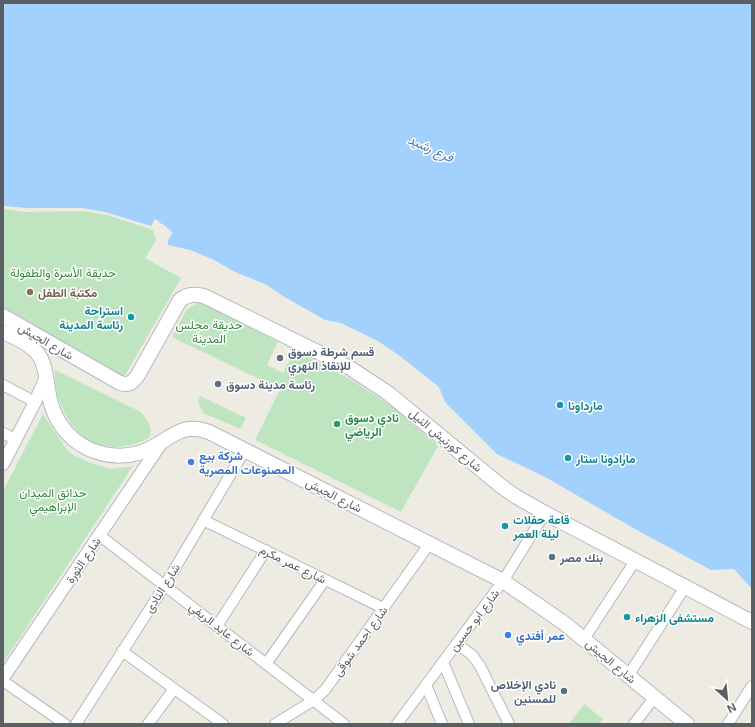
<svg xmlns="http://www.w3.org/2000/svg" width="755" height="727" viewBox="0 0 755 727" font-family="Inter,Vazirmatn,sans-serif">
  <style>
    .green { fill: #bfe5c0 }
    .water { fill: #a2d1fe }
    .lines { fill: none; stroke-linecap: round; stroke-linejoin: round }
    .minor-casing { stroke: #b5b8bc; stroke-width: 12 }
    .tertiary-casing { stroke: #b5b8bc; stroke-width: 14 }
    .secondary-casing { stroke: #b6b9bf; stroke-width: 16 }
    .minor { stroke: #fff; stroke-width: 10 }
    .tertiary { stroke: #fff; stroke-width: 12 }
    .secondary { stroke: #fff; stroke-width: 14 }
    .education-dot { fill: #8d6e63; stroke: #fff; stroke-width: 1.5 }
    .culture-dot { fill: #0f9aa8; stroke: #fff; stroke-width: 1.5 }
    .service-dot { fill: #5c6f8a; stroke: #fff; stroke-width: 1.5 }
    .leisure-dot { fill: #2e9e5b; stroke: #fff; stroke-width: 1.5 }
    .shop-dot { fill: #3f7fe0; stroke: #fff; stroke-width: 1.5 }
    .labels { text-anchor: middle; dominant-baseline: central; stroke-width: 3; stroke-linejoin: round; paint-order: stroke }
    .park-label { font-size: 12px; fill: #37863e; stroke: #fff }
    .education-label { font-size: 12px; font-weight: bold; fill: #785e54; stroke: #fff; text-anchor: start }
    .culture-label { font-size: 12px; font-weight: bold; fill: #0d838f; stroke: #fff; text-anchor: start }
    .street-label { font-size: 12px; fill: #5b5e63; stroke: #fff }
    .service-label { font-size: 12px; font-weight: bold; fill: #4e5e75; stroke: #fff; text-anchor: start }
    .leisure-label { font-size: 12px; font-weight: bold; fill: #27864d; stroke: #fff; text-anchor: start }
    .shop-label { font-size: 12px; font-weight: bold; fill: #366cbe; stroke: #fff; text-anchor: start }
    .water-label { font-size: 13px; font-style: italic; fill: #4276b8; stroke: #fff }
  </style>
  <rect width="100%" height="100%" fill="#edebe2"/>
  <g class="green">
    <path d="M3 209 26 212 85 211 107 215 153 230 156 240 145 258 181 278 124 377 3 311Z"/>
    <path d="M200 302 278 342 267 365 283 373 294 352 297 354 298 352 350 379 393 407 438 446 401 512 255 440 280 389 172 337 187 309Z"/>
    <path d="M55 370 141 412C146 419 154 428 149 438 114 456 79 447 63 409 60 402 56 395 56 388 55 382 55 376 55 370Z"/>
    <path d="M200 396 246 418 240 429 203 413 198 401Z"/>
    <path d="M43 414 67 450 75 456 88 462 110 469 133 466 3 663V491Z"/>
    <path d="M584 704 603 719 599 724H569Z"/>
  </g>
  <path class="water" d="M3 3H751L752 589 734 569 711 570 635 529 547 478 497 454 445 402 439 387 400 356 378 341 341 323 325 320 283 296 267 285 233 271 214 260 190 250 168 245V240L173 233 163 224 158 223H161L155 219 151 226 105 212 82 208H27L3 206Z"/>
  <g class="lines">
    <g class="minor-casing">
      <g id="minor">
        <path d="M3 385 35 402"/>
        <path d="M3 433 16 440"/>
        <path d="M203 520 383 608"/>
        <path d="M99 535 344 724"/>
        <path d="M217 626 266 550"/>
        <path d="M584 639 635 561"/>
        <path d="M457 644 472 655 480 666 509 724"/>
        <path d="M122 651 223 724"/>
        <path d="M443 662 469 724"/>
        <path d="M266 664 325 580"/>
        <path d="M628 676 685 587"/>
        <path d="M3 681 65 724"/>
        <path d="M426 685 442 724"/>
        <path d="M76 724 165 585 245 450"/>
        <path d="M148 724 174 689"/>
        <path d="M275 724 314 700 325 690 430 543"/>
        <path d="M397 724 503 581 545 513"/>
        <path d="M634 724 654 698"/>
        <path d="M728 724 752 686"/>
      </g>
    </g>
    <g class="tertiary-casing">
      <g id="tertiary">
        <path d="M3 464 35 402 46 377"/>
        <path d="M3 678 162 442"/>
      </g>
    </g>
    <g class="secondary-casing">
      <g id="secondary">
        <path d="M3 316 120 383C129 386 133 382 138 375L180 300C188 294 194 294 204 296L350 368 388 393 501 486 515 496 545 513 752 622"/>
        <path d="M3 332C16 338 32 344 40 357 46 367 46 379 48 389 51 415 65 438 89 449 109 458 132 458 151 448 173 437 182 422 209 432L503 581 564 623 687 724"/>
      </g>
    </g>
    <use href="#minor" class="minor"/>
    <use href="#tertiary" class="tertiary"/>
    <use href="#secondary" class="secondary"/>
  </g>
  <circle class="education-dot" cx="30" cy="292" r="4"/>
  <g class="culture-dot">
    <circle cx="131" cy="317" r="4"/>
    <circle cx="560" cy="405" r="4"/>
    <circle cx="568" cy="458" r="4"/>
    <circle cx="505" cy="526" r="4"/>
    <circle cx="627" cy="617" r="4"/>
  </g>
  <g class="service-dot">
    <circle cx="280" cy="358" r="4"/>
    <circle cx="218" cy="384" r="4"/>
    <circle cx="552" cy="557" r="4"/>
    <circle cx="564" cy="691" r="4"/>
  </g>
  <circle class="leisure-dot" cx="337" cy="424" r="4"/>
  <g class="shop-dot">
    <circle cx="191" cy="462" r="4"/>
    <circle cx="508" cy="635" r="4"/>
  </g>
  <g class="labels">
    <g class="park-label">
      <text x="63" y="272">حديقة الأسرة والطفولة</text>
      <text x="209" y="324">حديقة مجلس<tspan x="209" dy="14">المدينة</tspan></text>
      <text x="53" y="492">حدائق الميدان<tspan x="53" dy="14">الإبراهيمي</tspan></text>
    </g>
    <g class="education-label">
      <text x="38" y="292">مكتبة الطفل</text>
    </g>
    <g class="culture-label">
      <text x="123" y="310" text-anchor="end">استراحة<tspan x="123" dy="14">رئاسة المدينة</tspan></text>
      <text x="568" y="405">مارداونا</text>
      <text x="576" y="458">مارادونا ستار</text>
      <text x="513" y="519">قاعة حفلات<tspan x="513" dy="14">ليلة العمر</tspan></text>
      <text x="635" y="617">مستشفى الزهراء</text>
    </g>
    <g class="street-label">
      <text transform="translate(46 341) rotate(30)">شارع الجيش</text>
      <text transform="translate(446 440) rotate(40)">شارع كورنيش النيل</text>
      <text transform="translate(334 495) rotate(27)">شارع الجيش</text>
      <text transform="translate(83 560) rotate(-56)">شارع الثورة</text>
      <text transform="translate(293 564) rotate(26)">شارع عمر مكرم</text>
      <text transform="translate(162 588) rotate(-58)">شارع النادى</text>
      <text transform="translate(474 620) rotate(-53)">شارع ابو حسين</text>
      <text transform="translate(222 629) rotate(38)">شارع عايد الريفي</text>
      <text transform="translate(360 641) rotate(-54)">شارع احمد شوقى</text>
      <text transform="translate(611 661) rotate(40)">شارع الجيش</text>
    </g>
    <g class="service-label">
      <text x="288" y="351">قسم شرطة دسوق<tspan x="288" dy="14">للإنقاذ النهري</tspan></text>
      <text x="226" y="384">رئاسة مدينة دسوق</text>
      <text x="560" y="557">بنك مصر</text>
      <text x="556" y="684" text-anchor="end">نادي الإخلاص<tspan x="556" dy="14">للمسنين</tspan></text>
    </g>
    <g class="leisure-label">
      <text x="345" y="417">نادي دسوق<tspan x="345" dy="14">الرياضي</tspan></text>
    </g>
    <g class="shop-label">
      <text x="199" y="455">شركة بيع<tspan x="199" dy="14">المصنوعات المصرية</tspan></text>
      <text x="516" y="635">عمر أفندي</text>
    </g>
    <g class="water-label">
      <text transform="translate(431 148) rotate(24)">فرع رشيد</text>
    </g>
  </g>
  <rect width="755" height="727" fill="none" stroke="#5b5e63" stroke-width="8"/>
  <g transform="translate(727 699) rotate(153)" stroke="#ffffff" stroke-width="3" paint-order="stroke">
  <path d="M0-3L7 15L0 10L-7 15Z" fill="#5b5e63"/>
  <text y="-6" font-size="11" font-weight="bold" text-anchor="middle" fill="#5b5e63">N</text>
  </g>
</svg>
